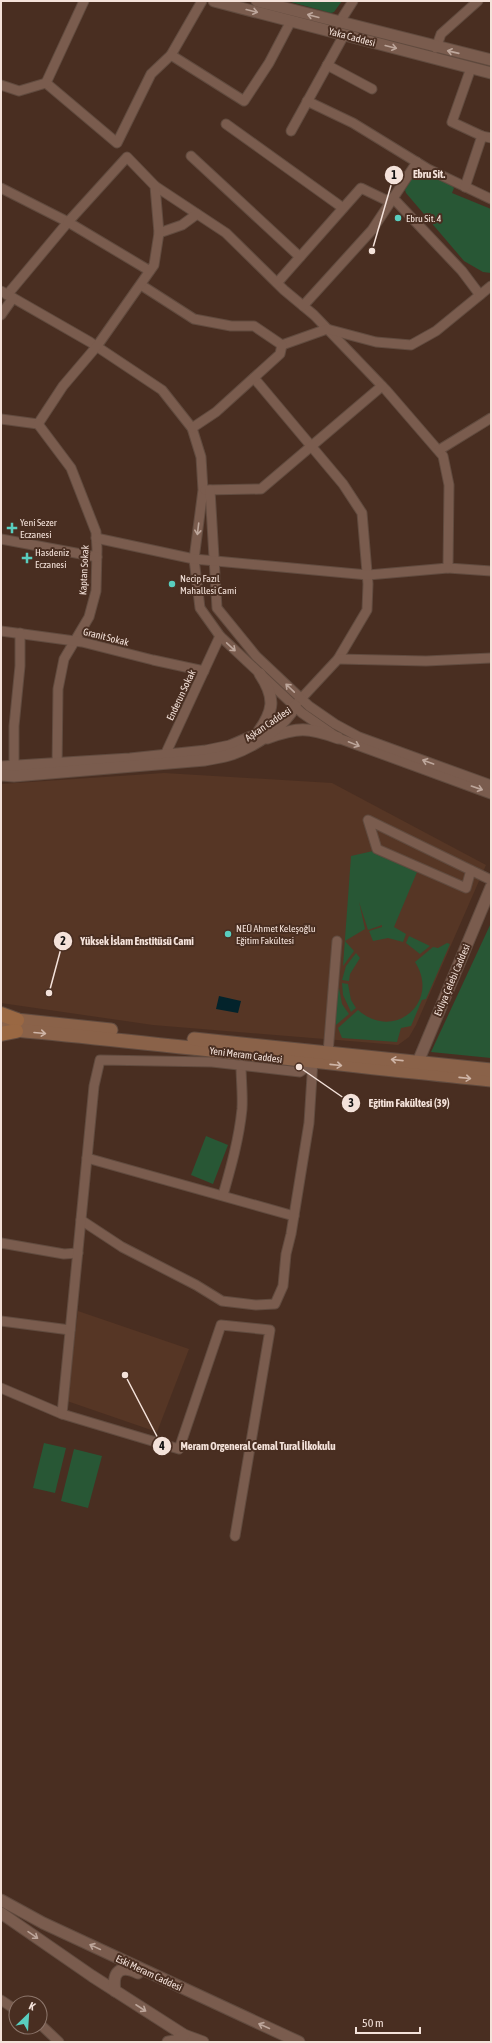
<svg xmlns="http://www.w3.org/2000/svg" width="492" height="2043" viewBox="0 0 492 2043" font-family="'Asap Condensed',sans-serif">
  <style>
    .built { fill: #563625 }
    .green { fill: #285735 }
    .water { fill: #03232b }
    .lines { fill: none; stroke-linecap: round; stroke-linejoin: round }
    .minor-casing { stroke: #614b3f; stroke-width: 11 }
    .tertiary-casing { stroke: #614b3f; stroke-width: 13 }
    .secondary-casing { stroke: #614b3f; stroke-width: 15 }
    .primary-casing { stroke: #614b3f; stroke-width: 16 }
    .minor { stroke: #7a5c4e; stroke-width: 9 }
    .tertiary { stroke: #7a5c4e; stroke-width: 11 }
    .secondary { stroke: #8a6249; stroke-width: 13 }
    .primary { stroke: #9a6843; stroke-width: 14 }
    .oneway { stroke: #bda69b }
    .oneway2 { stroke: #cfb5a7 }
    .poi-dot { fill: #59cebf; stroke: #492e21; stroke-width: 1.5 }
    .labels { text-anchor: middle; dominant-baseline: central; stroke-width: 4; stroke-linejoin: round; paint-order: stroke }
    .street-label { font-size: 10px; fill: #f4e2da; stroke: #492e21 }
    .poi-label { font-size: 10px; fill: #f4e2da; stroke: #492e21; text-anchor: start }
    .leader { fill: none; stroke: #f4e2da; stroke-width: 1.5 }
    .callout-dot { fill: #f4e2da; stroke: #492e21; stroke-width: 1.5 }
    .mark-label { font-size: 12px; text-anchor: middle; font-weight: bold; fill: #111 }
    .callout-label { font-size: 11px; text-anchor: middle; font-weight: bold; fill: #f4e2da; stroke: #492e21; stroke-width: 4; stroke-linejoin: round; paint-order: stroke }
  </style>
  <rect width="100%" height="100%" fill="#492e21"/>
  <g class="built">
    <path d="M164 773 332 783 486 865 416 1025 409 1037 398 1045 153 1025 1 1003V784Z"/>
    <path d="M78 1311 189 1349 157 1432 67 1401Z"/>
  </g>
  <g class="green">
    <path d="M287 1H342L334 12 331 13Z"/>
    <path d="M419 167 451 185 454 188 452 193 491 209V273L483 272 464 261 406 193 405 190Z"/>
    <path d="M373 851 417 872 394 927 406 934 403 942 388 938 373 941 369 931 382 927V925L368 930 359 902 365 929 345 941 354 951 343 966 351 856Z"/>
    <path d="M491 923V1058L431 1052Z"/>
    <path d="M409 936 430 946 420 954 406 943Z"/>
    <path d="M447 943 450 944 426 999 422 1000 411 1026 401 1028 397 1042 342 1038 338 1028 358 1010C394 1042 441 1002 415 962L433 947 438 948Z"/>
    <path d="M356 953 360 958 350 974 349 981 342 980 346 966Z"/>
    <path d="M342 983 348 984 351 1000 356 1008 351 1012 343 995Z"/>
    <path d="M339 988 342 1004 349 1014 336 1025C333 1012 335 1000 339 988Z"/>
    <path d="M206 1136 228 1145 213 1184 191 1175Z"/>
    <path d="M44 1443 66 1448 55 1493 33 1488Z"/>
    <path d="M74 1449 102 1456 88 1508 61 1501Z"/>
  </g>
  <path class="water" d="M219 996 241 1001 238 1013 216 1009Z"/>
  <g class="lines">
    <g class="minor-casing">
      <g id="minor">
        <path d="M84 1 46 83 117 143 151 74 171 55 202 1"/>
        <path d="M339 23 353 1"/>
        <path d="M436 48 441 34 478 1"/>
        <path d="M171 55 244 101 269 63 291 21"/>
        <path d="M327 65 372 89"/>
        <path d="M471 68 452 122 482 136 491 138"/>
        <path d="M1 85 19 91 46 83"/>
        <path d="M307 101 353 123 428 169 491 199"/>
        <path d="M226 124 343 208"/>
        <path d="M291 131 344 35"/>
        <path d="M191 156 300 257"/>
        <path d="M155 186 226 233 284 290 314 315 386 390 443 456 449 485 448 568 491 571"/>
        <path d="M465 187 482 136"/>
        <path d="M1 188 68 222 7 295"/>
        <path d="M159 233 182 225 197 214"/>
        <path d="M277 283 361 188 390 202"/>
        <path d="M141 285 194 319 231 326H254L282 345 327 329 376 342 411 345 436 331 480 295 462 271 393 198"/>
        <path d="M1 291 90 342 162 390 192 428 201 457 203 490 194 559 200 608 220 636 302 713 338 738 491 794"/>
        <path d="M480 295 491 286"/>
        <path d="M303 306 372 230 417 162"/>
        <path d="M1 315 13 298"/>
        <path d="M254 378 343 484 362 513 368 584 367 610 338 659 298 702"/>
        <path d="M1 419 38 424 63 386 97 346 154 265 159 233 155 186 127 157 68 222 150 271"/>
        <path d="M38 424 71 468 96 532 97 549 96 591 89 617 64 659 58 689 57 770"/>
        <path d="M192 428 216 412 280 354 282 345"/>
        <path d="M439 450 491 418"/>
        <path d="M205 490 261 489 382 386"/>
        <path d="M210 490 217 608 256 656 309 706 335 724 359 737 491 785"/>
        <path d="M96 538 194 559 368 575 448 568"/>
        <path d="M1 539 97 557"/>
        <path d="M1 631 82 642 153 660 204 671"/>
        <path d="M338 659 426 661 491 658"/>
        <path d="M165 760V755L220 636"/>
        <path d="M14 772V726L20 666V633"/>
        <path d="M471 870 466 888 377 849 368 820 491 880"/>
        <path d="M328 1053 337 941"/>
        <path d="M87 1158 294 1216"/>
        <path d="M223 1195C231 1167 239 1139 242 1109 243 1095 241 1080 241 1065"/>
        <path d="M81 1220 122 1247 196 1285 222 1301 256 1305 275 1304 283 1286 286 1254 291 1234 309 1123 313 1060"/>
        <path d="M1 1243 64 1254 78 1253"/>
        <path d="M1 1321 70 1330"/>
        <path d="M1 1388 62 1414 179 1449 221 1325 270 1330 235 1536"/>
        <path d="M62 1414 94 1086 100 1060 212 1062 300 1072 313 1062"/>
        <path d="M1 2000 16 2010"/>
        <path d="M40 2024 59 2042"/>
      </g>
    </g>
    <g class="tertiary-casing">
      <g id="tertiary">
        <path d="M214 1 491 73"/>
        <path d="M257 1 491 60"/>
        <path d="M257 734C274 711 276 698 260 674"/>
        <path d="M267 738C298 727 308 727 338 738"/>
        <path d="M1 767 130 759 206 751 230 746 253 736"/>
        <path d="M1 775 14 776 205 760C214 758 224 757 232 754 255 746 284 727 295 706"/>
        <path d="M415 1069 491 887"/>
        <path d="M1 1900 43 1923 299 2042"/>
        <path d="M1 1913 92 1976 184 2035 203 2042"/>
        <path d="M115 1991C112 1972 120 1964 138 1973"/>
        <path d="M168 2042 175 2041 184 2035"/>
      </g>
    </g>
    <g class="secondary-casing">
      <g id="secondary">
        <path d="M7 1019 111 1030"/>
        <path d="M5 1029C167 1044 329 1064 491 1080"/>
        <path d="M194 1039 491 1070"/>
      </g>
    </g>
    <g class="primary-casing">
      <g id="primary">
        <path d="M1 1014 17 1020"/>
        <path d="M1 1034 16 1031"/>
      </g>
    </g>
    <use href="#minor" class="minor"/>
    <use href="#tertiary" class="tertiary"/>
    <use href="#secondary" class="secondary"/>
    <use href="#primary" class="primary"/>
  </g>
  <defs><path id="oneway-shaft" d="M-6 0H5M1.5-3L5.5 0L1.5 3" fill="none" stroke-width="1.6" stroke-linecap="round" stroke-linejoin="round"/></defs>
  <g class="oneway">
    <use href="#oneway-shaft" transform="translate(252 11) rotate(14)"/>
    <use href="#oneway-shaft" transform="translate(313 16) rotate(-165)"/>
    <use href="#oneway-shaft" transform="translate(391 47) rotate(14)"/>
    <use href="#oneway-shaft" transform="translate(453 52) rotate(-167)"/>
    <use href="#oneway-shaft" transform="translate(198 529) rotate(97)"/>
    <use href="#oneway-shaft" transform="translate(231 647) rotate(43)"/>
    <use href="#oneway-shaft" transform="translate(290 688) rotate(-136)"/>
    <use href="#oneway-shaft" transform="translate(354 744) rotate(22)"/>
    <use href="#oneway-shaft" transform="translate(428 762) rotate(-160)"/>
    <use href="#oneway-shaft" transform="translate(477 788) rotate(19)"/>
    <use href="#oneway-shaft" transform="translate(33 1935) rotate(35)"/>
    <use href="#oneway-shaft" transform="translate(95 1947) rotate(-155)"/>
    <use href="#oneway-shaft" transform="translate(141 2008) rotate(33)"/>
    <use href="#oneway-shaft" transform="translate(264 2026) rotate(-156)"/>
  </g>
  <g class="oneway2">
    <use href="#oneway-shaft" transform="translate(40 1033) rotate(5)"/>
    <use href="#oneway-shaft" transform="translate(397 1060) rotate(-174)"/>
    <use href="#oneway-shaft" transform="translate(336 1065) rotate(6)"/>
    <use href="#oneway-shaft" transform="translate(465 1078) rotate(6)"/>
  </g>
  <g class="poi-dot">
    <circle cx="398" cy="218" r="4"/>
    <path d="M10 522h4v4h4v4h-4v4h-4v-4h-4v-4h4z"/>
    <path d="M25 552h4v4h4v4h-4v4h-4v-4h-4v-4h4z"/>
    <circle cx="172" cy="584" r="4"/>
    <circle cx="228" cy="934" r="4"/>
  </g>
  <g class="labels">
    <g class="street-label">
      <text transform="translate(352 37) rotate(15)">Yaka Caddesi</text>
      <text transform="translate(84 570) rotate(-87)">Kaptan Sokak</text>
      <text transform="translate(106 637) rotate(14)">Granit Sokak</text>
      <text transform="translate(181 695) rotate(-65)">Enderun Sokak</text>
      <text transform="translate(268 724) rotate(-34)">Aşkan Caddesi</text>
      <text transform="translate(452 980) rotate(-67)">Evliya Çelebi Caddesi</text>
      <text transform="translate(246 1055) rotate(7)">Yeni Meram Caddesi</text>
      <text transform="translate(149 1973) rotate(25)">Eski Meram Caddesi</text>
    </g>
    <g class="poi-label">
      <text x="406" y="218">Ebru Sit. 4</text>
      <text x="20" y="522">Yeni Sezer<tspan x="20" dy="12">Eczanesi</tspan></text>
      <text x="35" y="552">Hasdeniz<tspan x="35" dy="12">Eczanesi</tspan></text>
      <text x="180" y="578">Necip Fazıl<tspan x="180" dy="12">Mahallesi Cami</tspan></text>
      <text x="236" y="928">NEÜ Ahmet Keleşoğlu<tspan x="236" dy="12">Eğitim Fakültesi</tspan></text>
    </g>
  </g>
  <path class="leader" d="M372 251L394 175M49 993L63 941M299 1067L351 1103M125 1375L162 1446"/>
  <g class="callout-dot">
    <circle cx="372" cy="251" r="4"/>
    <circle cx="49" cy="993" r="4"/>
    <circle cx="299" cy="1067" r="4"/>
    <circle cx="125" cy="1375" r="4"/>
    <circle cx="394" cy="175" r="10"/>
    <circle cx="63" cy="941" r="10"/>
    <circle cx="351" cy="1103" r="10"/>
    <circle cx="162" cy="1446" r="10"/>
  </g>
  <g class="mark-label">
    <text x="394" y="179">1</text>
    <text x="63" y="945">2</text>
    <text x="351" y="1107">3</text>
    <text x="162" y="1450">4</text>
  </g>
  <g class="callout-label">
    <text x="429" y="178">Ebru Sit.</text>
    <text x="137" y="945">Yüksek İslam Enstitüsü Cami</text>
    <text x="409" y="1107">Eğitim Fakültesi (39)</text>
    <text x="258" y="1450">Meram Orgeneral Cemal Tural İlkokulu</text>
  </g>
  <rect width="492" height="2043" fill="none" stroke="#f4e2da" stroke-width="4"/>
  <g transform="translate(28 2015) rotate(25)"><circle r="19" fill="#492e21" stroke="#8d766b"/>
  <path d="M0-3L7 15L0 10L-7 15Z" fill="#59cebf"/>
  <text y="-6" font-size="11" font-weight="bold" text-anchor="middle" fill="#f4e2da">K</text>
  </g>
  <path d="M356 2027v6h64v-6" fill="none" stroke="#f4e2da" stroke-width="2"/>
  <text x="362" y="2027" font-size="12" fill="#f4e2da" stroke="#492e21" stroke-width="3" paint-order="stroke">50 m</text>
</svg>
